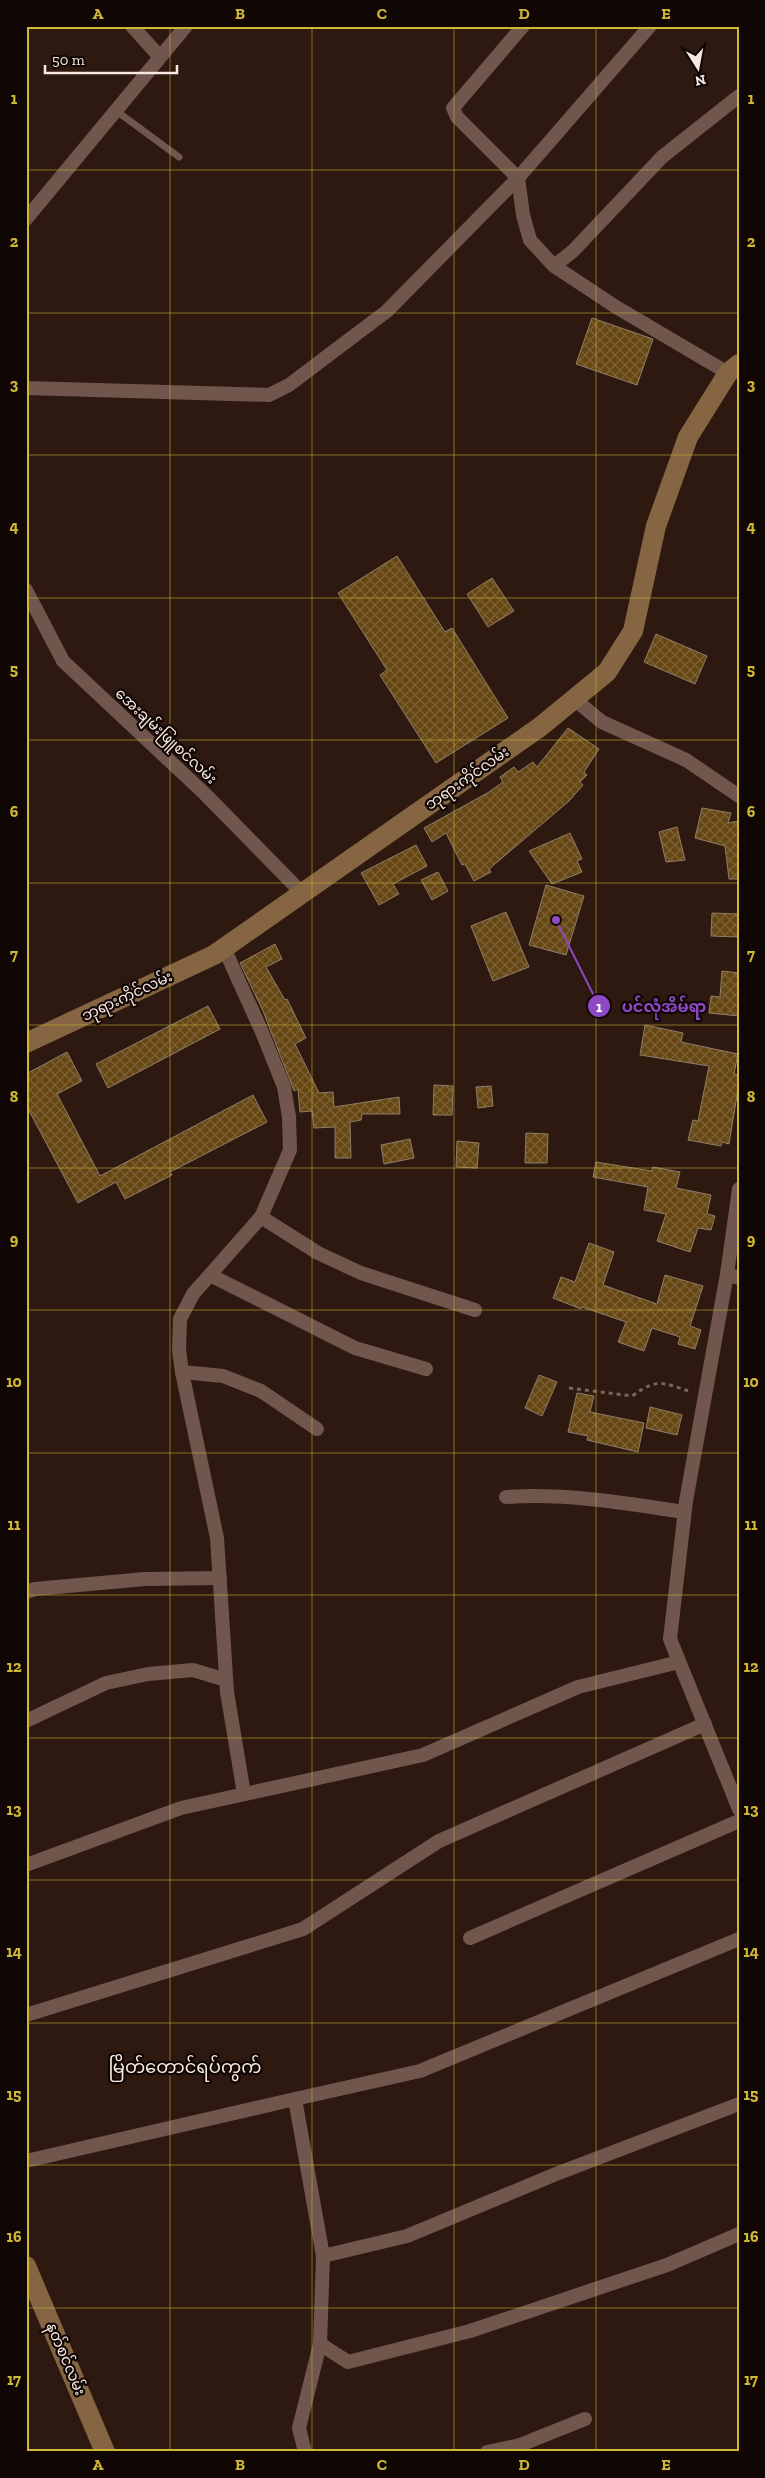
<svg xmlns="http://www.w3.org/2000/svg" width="765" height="2478" viewBox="0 0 765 2478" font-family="'Zilla Slab','Noto Sans Myanmar',serif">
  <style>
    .building { fill: url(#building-cross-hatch); stroke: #8e7e68 }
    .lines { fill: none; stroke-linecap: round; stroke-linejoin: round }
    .path { stroke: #78655d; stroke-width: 3; stroke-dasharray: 4 4; stroke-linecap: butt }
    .lane { stroke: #70564c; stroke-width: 7 }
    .street { stroke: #70564c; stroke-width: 14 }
    .secondary { stroke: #856542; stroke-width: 20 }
    .grid { fill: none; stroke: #d0b837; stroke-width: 1; stroke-opacity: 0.55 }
    .labels { text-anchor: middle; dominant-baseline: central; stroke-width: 4.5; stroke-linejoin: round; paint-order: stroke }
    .street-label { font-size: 15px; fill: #f7e8e2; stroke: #100704 }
    .quarter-label { font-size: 18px; fill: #f7e8e2; stroke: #100704 }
    .leader { fill: none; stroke: #8e48c4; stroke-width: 2 }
    .callout-dot { fill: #8e48c4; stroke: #100704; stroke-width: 2 }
    .mark-label { font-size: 15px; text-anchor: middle; font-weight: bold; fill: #fff }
    .callout-label { font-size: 16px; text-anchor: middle; font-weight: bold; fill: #8e48c4; stroke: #100704; stroke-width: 4.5; stroke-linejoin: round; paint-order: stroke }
    .neatline { fill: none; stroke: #d0b837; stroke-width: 2 }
    .grid-label { font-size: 16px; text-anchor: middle; font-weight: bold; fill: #d0b837 }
  </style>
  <defs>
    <pattern id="building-cross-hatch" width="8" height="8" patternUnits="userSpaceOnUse" patternTransform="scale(1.25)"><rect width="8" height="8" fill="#664714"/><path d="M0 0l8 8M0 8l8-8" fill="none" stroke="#7d6236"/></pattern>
  </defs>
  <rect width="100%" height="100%" fill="#2e1910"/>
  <g class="building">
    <path d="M592 318 653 339 637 385 576 364Z"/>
    <path d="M397 556 445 632 452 628 508 718 436 763 380 675 387 670 338 593Z"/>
    <path d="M492 578 514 611 488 627 467 594Z"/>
    <path d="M656 634 707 656 695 684 644 662Z"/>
    <path d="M568 728 599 749 584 772 587 775 580 782 583 785 569 801 489 869 491 872 474 881 465 864 462 865 446 833 432 842 424 828 489 792 503 782 500 777 514 767 518 772 533 762 537 767Z"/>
    <path d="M702 808 731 813 728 823 739 821V879H729L725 846 695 838Z"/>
    <path d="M677 827 685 860 666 862 659 832Z"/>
    <path d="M570 833 582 859 577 861 582 872 552 884 529 851Z"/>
    <path d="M416 845 427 866 393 884 399 894 379 905 361 873Z"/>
    <path d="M438 872 448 891 432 900 421 880Z"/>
    <path d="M546 885 584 896 566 955 529 945Z"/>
    <path d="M506 912 529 967 493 981 471 926Z"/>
    <path d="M712 913 739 914V937L711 936Z"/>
    <path d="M275 944 282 959 266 967 285 1000 287 999 306 1038 295 1044 319 1093 333 1092 334 1107 399 1097 400 1114H362L361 1120 350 1122 351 1158H335V1127L314 1128 312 1111 300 1112 298 1089 294 1091 263 1011 240 963Z"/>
    <path d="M722 971 739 973V1016L709 1013 711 996 720 997Z"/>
    <path d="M208 1006 220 1029 108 1088 96 1064Z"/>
    <path d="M645 1025 683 1033 681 1042 738 1054 734 1074 739 1075V1083L729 1144 722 1142 721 1146 688 1140 693 1120 698 1121 709 1066 640 1055Z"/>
    <path d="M67 1052 82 1081 57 1094 100 1176 253 1095 267 1122 170 1172 172 1175 125 1199 116 1182 78 1203 26 1105V1074Z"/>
    <path d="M434 1085 453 1086 452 1115H433Z"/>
    <path d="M491 1086 493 1106 478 1108 476 1087Z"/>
    <path d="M526 1133 548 1134 547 1163H525Z"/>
    <path d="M410 1139 414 1158 384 1164 381 1145Z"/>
    <path d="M457 1141 479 1143 477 1168 456 1167Z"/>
    <path d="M596 1162 652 1171 653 1167 680 1172 676 1188 711 1195 707 1214 715 1216 711 1230 698 1228 690 1252 657 1241 666 1214 644 1210 648 1187 593 1177Z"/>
    <path d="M589 1243 614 1252 603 1285 657 1304 665 1275 703 1286 690 1326 701 1330 695 1349 678 1344 680 1337 652 1328 644 1351 618 1342 626 1322 582 1307 581 1309 553 1298 561 1277 575 1282Z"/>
    <path d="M539 1375 557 1382 542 1416 525 1408Z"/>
    <path d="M577 1393 594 1396 590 1412 644 1423 638 1452 587 1440 588 1436 568 1432Z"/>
    <path d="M650 1407 682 1415 677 1435 646 1428Z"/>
  </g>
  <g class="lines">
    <path class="path" d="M569 1388 632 1396C659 1377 662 1383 692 1392"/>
    <path class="lane" d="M115 110 179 157"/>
    <g class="street">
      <path d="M132 26 159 56"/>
      <path d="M523 26 453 108 457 117 518 178 523 215 530 240 554 266 616 307 728 373"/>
      <path d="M26 219 186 26"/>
      <path d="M554 266 573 251 662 157 739 96"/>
      <path d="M26 388 269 395 289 385 387 311 518 178 650 26"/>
      <path d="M26 590 63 661 205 794 302 893"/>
      <path d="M574 699 602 722 686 760 739 796"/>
      <path d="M224 948 262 1032 284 1087 289 1117 290 1150 261 1217 193 1294 180 1319 179 1350 182 1372 217 1538 227 1692 244 1794"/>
      <path d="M739 1189 727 1274 686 1501 670 1639 739 1809"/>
      <path d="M261 1217 318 1253 361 1273 475 1310"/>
      <path d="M727 1274 739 1278"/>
      <path d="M210 1275 355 1348 426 1369"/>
      <path d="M182 1372 223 1376 261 1391 317 1429"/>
      <path d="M506 1497C566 1493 626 1503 684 1512"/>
      <path d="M26 1592 35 1589 145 1579 220 1578"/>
      <path d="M26 1721 106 1683 148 1674 193 1670 226 1680"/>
      <path d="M26 1865 181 1808 423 1755 578 1687 679 1662"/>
      <path d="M470 1938 739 1821"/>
      <path d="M26 2015 303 1929 439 1841 705 1724"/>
      <path d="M26 2161 295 2099"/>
      <path d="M323 2256 407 2236 556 2174 739 2104"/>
      <path d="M320 2344 348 2362 470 2331 667 2265 739 2234"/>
      <path d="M305 2452 299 2428 320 2344 323 2256 295 2099 420 2071 739 1939"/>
      <path d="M487 2452 520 2445 585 2419"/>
    </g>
    <g class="secondary">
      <path d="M26 1043 214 955 540 727 607 672 633 631 656 526 688 437 728 373 739 364"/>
      <path d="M26 2266 105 2452"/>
    </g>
  </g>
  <path class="grid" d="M170 26V2452M312 26V2452M454 26V2452M596 26V2452M26 170H739M26 313H739M26 455H739M26 598H739M26 740H739M26 883H739M26 1025H739M26 1168H739M26 1310H739M26 1453H739M26 1595H739M26 1738H739M26 1880H739M26 2023H739M26 2165H739M26 2308H739"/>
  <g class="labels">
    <g class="street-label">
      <text transform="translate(166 736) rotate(43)">အေးချမ်းဖြူစင်လမ်း</text>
      <text transform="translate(467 778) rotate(-35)">ဘုရားကိုင်လမ်း</text>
      <text transform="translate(127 996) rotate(-25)">ဘုရားကိုင်လမ်း</text>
      <text transform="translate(66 2359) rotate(67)">နတ်စင်လမ်း</text>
    </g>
    <g class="quarter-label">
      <text x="185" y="2067">မြိတ်တောင်ရပ်ကွက်</text>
    </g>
  </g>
  <path class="leader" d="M556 920L599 1006"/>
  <g class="callout-dot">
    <circle cx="556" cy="920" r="5"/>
    <circle cx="599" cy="1006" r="12"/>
  </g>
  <g class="mark-label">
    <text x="599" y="1012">1</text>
  </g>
  <g class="callout-label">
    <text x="664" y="1012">ပင်လုံအိမ်ရာ</text>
  </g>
  <rect width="765" height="2478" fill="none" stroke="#100704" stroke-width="55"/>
  <g transform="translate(698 68) rotate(169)" stroke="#100704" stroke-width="4" paint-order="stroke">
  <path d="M0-4L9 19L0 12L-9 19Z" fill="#f7e8e2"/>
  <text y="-8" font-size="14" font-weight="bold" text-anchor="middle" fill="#f7e8e2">N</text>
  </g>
  <path d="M45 65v8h132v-8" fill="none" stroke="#f7e8e2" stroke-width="2.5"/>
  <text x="52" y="65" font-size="15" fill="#f7e8e2" stroke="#100704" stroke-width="4" paint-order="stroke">50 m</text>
  <rect x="28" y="28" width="710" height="2422" class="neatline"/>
  <g class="grid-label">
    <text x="98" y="19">A</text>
    <text x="240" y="19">B</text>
    <text x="382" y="19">C</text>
    <text x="524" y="19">D</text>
    <text x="666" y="19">E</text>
    <text x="14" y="104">1</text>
    <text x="751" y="104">1</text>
    <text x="14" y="247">2</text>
    <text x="751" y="247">2</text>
    <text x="14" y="390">3</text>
    <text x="751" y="390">3</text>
    <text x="14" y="532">4</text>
    <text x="751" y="532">4</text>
    <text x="14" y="675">5</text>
    <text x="751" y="675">5</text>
    <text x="14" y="817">6</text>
    <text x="751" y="817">6</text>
    <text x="14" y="960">7</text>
    <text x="751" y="960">7</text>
    <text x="14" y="1102">8</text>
    <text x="751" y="1102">8</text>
    <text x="14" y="1245">9</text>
    <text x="751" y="1245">9</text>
    <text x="14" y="1387">10</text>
    <text x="751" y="1387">10</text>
    <text x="14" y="1530">11</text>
    <text x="751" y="1530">11</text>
    <text x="14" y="1672">12</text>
    <text x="751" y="1672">12</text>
    <text x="14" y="1815">13</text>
    <text x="751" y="1815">13</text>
    <text x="14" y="1957">14</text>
    <text x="751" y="1957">14</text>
    <text x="14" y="2100">15</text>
    <text x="751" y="2100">15</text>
    <text x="14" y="2242">16</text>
    <text x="751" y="2242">16</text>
    <text x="14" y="2385">17</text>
    <text x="751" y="2385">17</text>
    <text x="98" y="2470">A</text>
    <text x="240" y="2470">B</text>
    <text x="382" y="2470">C</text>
    <text x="524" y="2470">D</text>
    <text x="666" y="2470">E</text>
  </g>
</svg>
